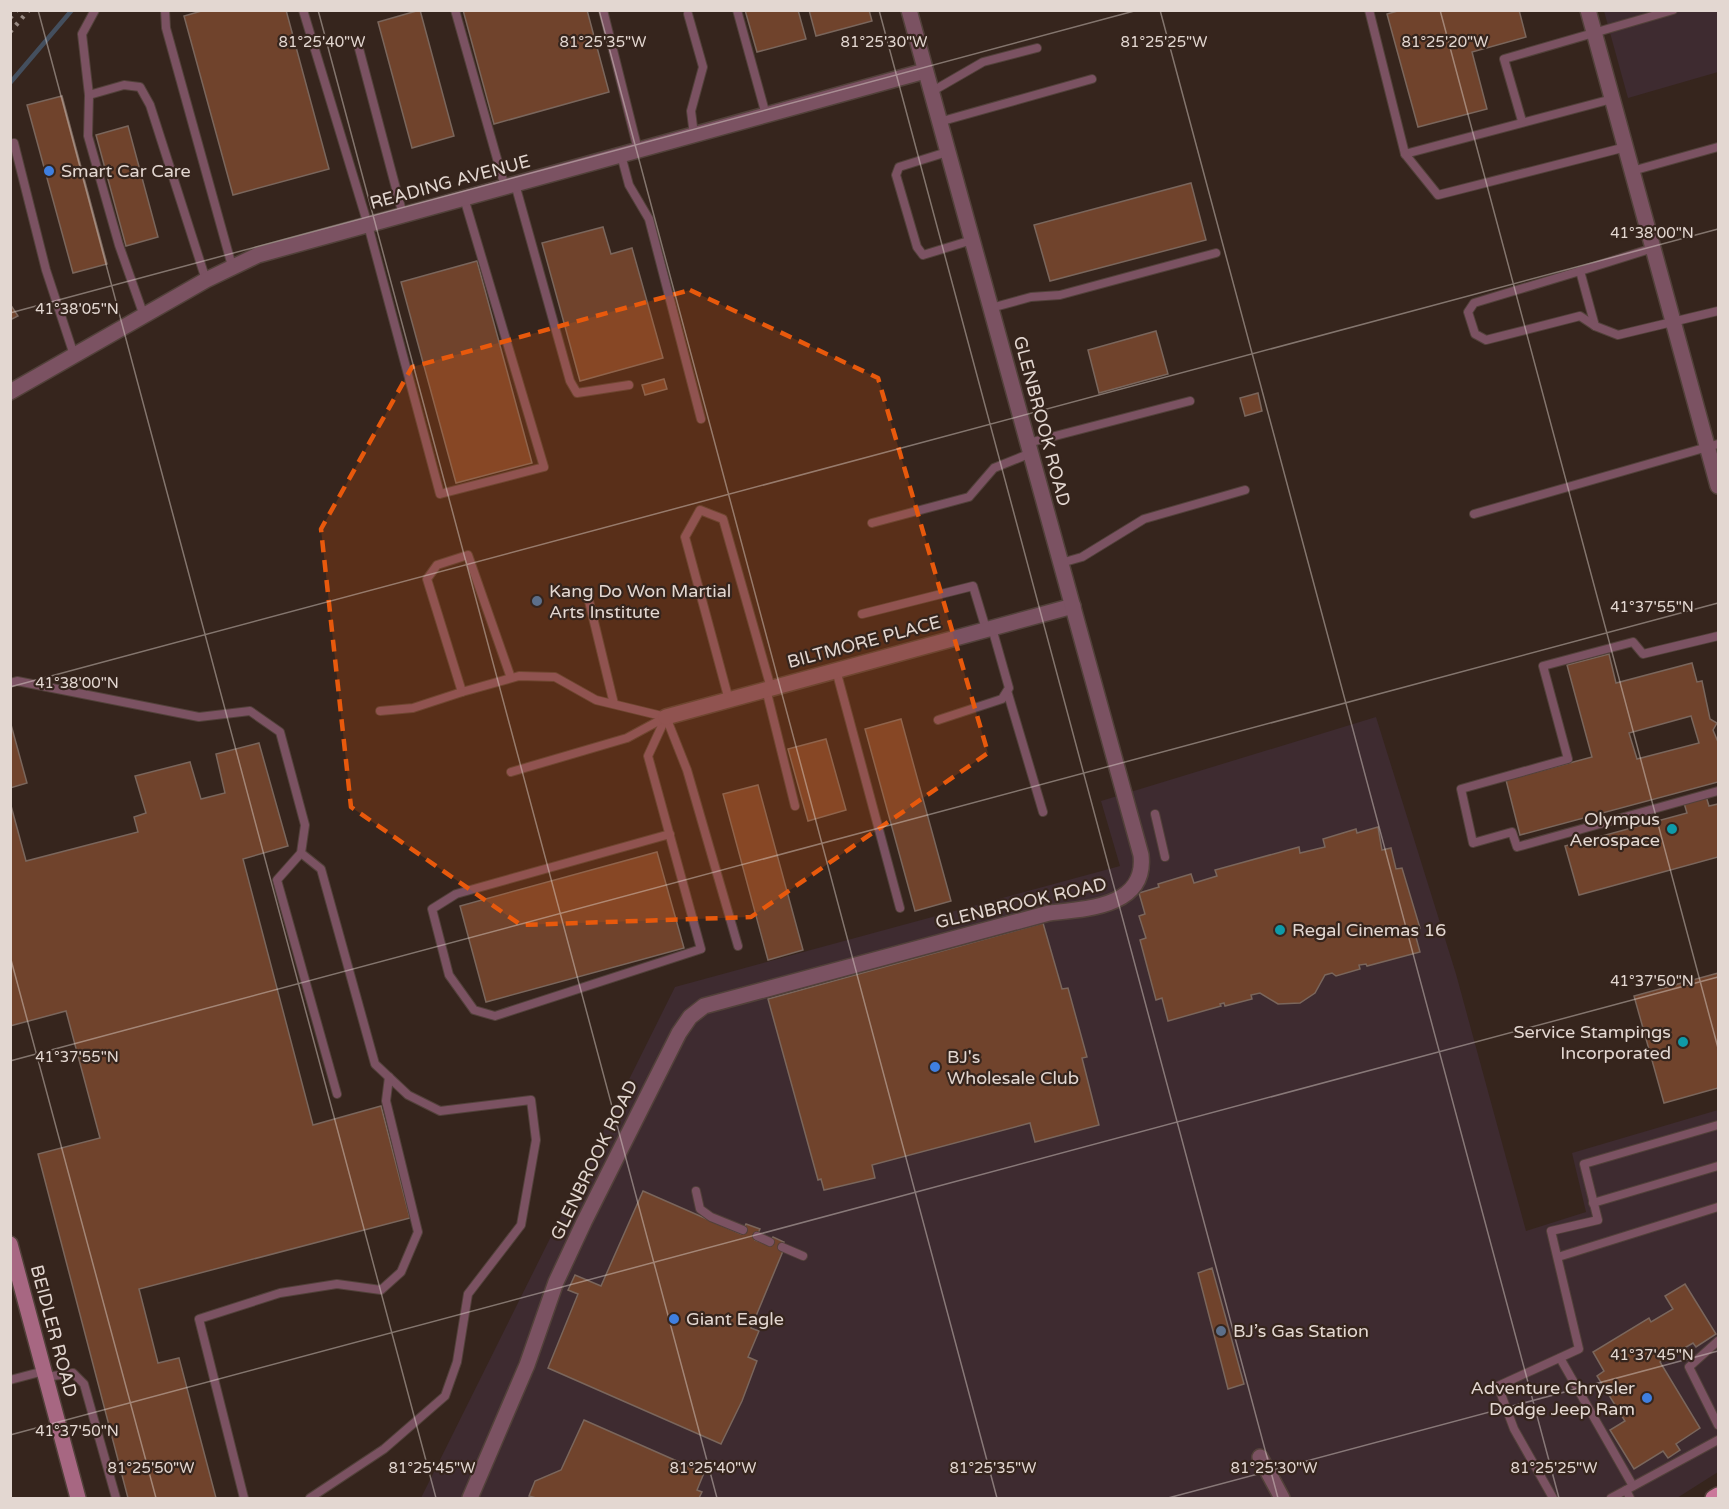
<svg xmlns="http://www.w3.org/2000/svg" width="1729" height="1509" viewBox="0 0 1729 1509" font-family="'Varela Round',sans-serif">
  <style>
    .commercial { fill: #3e2b30 }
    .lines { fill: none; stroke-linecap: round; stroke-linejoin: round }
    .stream { stroke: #444f5e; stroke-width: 4.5 }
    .building { fill: #70432c; stroke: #7a665c; stroke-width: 1.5; fill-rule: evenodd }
    .lane-casing { stroke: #52413a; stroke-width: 10 }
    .street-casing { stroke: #52413a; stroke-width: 18 }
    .secondary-casing { stroke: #52413a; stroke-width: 18 }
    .primary-casing { stroke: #52413a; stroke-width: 18 }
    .lane { stroke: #7b5262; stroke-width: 8 }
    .street { stroke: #7b5262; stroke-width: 15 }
    .secondary { stroke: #a76782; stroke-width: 15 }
    .primary { stroke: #ca779a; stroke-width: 15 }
    .rail { stroke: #978982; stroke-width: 4.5; stroke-dasharray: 3 6; stroke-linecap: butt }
    .marked { fill: #e8590c; fill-opacity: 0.2; stroke: #e8590c; stroke-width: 4.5; stroke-dasharray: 12 8; stroke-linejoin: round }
    .ticks { fill: none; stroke: #e3d7d1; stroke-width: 1.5; stroke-opacity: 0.45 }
    .shop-dot { fill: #3f7fe0; stroke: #36251d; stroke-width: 2 }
    .service-dot { fill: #5c6f8a; stroke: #36251d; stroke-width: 2 }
    .culture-dot { fill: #0f9aa8; stroke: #36251d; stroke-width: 2 }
    .labels { text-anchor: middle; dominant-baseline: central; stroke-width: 4.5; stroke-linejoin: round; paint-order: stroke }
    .poi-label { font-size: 18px; fill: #e3d7d1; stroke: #36251d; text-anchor: start }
    .street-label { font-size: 18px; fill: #e3d7d1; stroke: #36251d }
    .ticks-label { font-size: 15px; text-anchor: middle; fill: #e3d7d1; stroke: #36251d; stroke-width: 4.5; stroke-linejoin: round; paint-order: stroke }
  </style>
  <rect width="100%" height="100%" fill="#36251d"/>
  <g class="commercial">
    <path d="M1604 11H1718V72L1628 98Z"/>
    <path d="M1376 717 1456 974 1526 1231 1586 1212 1572 1153 1718 1110V1472L1677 1498H421L675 987 1120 866 1101 801Z"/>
  </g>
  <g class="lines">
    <path class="stream" d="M10 83 72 10"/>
  </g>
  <g class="building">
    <path d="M205 10H286L329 169 233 195 184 16Z"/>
    <path d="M420 10 454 136 412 148 378 22Z"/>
    <path d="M463 10H587L609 92 494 124Z"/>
    <path d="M745 10H798L806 39 757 52Z"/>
    <path d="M809 10H869L872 21 816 36Z"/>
    <path d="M1401 10H1519L1526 37 1472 52 1487 109 1418 127 1387 14Z"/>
    <path d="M62 96 107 264 73 273 27 105Z"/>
    <path d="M128 126 158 237 126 246 96 135Z"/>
    <path d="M1191 183 1206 240 1050 281 1034 225Z"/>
    <path d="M603 227 611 254 632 248 663 358 580 381 542 243Z"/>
    <path d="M477 261 532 463 456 483 401 282Z"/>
    <path d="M10 304 18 316 10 320Z"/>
    <path d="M1156 331 1168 374 1099 393 1088 350Z"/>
    <path d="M664 379 667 389 645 395 642 385Z"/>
    <path d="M1258 393 1262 411 1245 416 1240 398Z"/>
    <path d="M1609 654 1616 683 1692 663 1697 682 1702 681 1710 719 1717 723 1713 730 1718 742V782L1520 835 1506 780 1592 757 1567 665ZM1691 716 1699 743 1637 759 1629 733Z"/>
    <path d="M901 719 951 901 915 911 865 729Z"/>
    <path d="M10 721 27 783 10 788Z"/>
    <path d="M826 739 846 810 808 821 788 749Z"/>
    <path d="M259 743 288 846 243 859 313 1125 381 1106 410 1218 139 1289 158 1363 179 1358 216 1498H128L38 1154 100 1138 66 1011 10 1026V802L26 861 138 832 134 817 146 813 135 776 190 762 201 799 225 793 216 754Z"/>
    <path d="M758 785 803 950 768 960 723 794Z"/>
    <path d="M1706 796 1709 806 1718 804V857L1579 895 1565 846 1687 813 1684 803Z"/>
    <path d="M1378 827 1382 850 1391 848 1396 869 1402 868 1420 928 1414 930 1420 952 1367 966 1366 964 1359 965 1360 969 1336 976 1332 973 1325 975 1315 993 1300 1003 1278 1004 1260 993 1251 995 1252 999 1225 1006 1224 1003 1220 1004 1221 1006 1168 1021 1162 998 1156 1000 1140 940 1146 938 1139 916 1145 914 1139 893 1159 887 1158 884 1191 874 1194 883 1217 876 1215 870 1299 847 1300 853 1325 847 1323 839 1356 829 1357 833Z"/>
    <path d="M657 852 684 948 486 1002 460 906Z"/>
    <path d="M1043 923 1062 989 1068 988 1087 1057 1082 1058 1099 1125 1035 1142 1030 1123 872 1165 875 1178 824 1190 821 1179 818 1180 768 999Z"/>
    <path d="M1718 973V1088L1664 1103 1634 996Z"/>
    <path d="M643 1191 741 1234 746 1224 760 1229 755 1240 769 1245 773 1237 784 1242 780 1250 783 1251 751 1328 759 1331 748 1357 757 1361 742 1401 721 1444 548 1368 578 1294 568 1290 575 1275 601 1286Z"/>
    <path d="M1212 1268 1244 1384 1228 1389 1198 1273Z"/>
    <path d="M1685 1284 1716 1334 1696 1347 1693 1343 1660 1362 1700 1428 1676 1444 1680 1450 1668 1458 1663 1451 1634 1469 1610 1430 1625 1421 1597 1376 1604 1371 1593 1352 1649 1318 1651 1322 1673 1309 1665 1296Z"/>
    <path d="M584 1420 704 1473 697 1490 702 1492 699 1498H536L529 1496 535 1481 561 1470Z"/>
  </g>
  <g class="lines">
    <g class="lane-casing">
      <g id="lane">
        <path d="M95 10 82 34 89 95 88 136 119 245 144 316"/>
        <path d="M165 10 166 28 232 266"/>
        <path d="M303 10 368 225 440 494 544 467 464 198"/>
        <path d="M455 10 505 187"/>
        <path d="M603 10 638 150"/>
        <path d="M737 10 766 115"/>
        <path d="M1369 10 1405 154 1612 99"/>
        <path d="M688 14 703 67 691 111 694 135"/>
        <path d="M357 41 403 215"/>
        <path d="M931 92 983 62 1037 48"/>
        <path d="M89 95 124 85 140 87 150 105 206 280"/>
        <path d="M1522 121 1504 59 1673 10"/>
        <path d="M939 122 1092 79"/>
        <path d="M14 143 46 270 74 355"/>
        <path d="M947 152 899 167 896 175 917 247 923 255 972 240"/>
        <path d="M1405 154 1438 195 1626 147"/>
        <path d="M621 155 629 185 649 219 701 419"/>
        <path d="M1632 171 1718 147"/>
        <path d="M515 184 570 381 577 393 629 385"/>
        <path d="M1653 248 1580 271 1595 326 1618 335 1718 311"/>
        <path d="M1580 271 1474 303 1468 312 1475 334 1486 340 1580 316 1595 326"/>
        <path d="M991 308 1031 297 1060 295 1216 253"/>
        <path d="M1028 443 1190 401"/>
        <path d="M1474 514 1718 444"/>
        <path d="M872 523 969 497 994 468 1031 453"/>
        <path d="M1061 563 1082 557 1144 519 1245 490"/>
        <path d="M589 601 614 704"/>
        <path d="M862 614 973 586 986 629"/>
        <path d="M1718 636 1643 654 1633 642 1543 666 1568 759 1461 789 1473 843 1512 832 1517 847 1718 791"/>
        <path d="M836 670 900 908"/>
        <path d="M511 678 468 555 437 565 427 579 462 692 519 676 555 677 596 700 666 717"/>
        <path d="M10 683 17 681 199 717 250 711 280 732 305 825 301 853 277 880 337 1094"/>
        <path d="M766 689 795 806"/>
        <path d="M1008 694 1043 812"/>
        <path d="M729 700 685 537 700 510 723 519 771 688"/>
        <path d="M380 711 413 708 462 692"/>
        <path d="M666 717 648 756 701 949 495 1016 474 1010 449 975 432 909 456 894 670 834"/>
        <path d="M666 717 687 770 738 946"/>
        <path d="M938 720 1002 699 1009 688 992 628"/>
        <path d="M511 772 627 738 666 717"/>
        <path d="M1155 814 1165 857"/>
        <path d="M301 853 321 869 375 1064 408 1095 440 1111 531 1100 536 1140 521 1225 468 1294 457 1362 445 1396 384 1449 310 1498"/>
        <path d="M696 1191 700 1209 711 1217 743 1230"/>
        <path d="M1593 1203 1718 1166"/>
        <path d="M757 1236 770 1242"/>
        <path d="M782 1247 803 1256"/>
        <path d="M1558 1257 1718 1207"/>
        <path d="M1718 1341 1689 1367 1718 1425"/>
        <path d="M1560 1358 1633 1486"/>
        <path d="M46 1377 73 1373 84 1384 116 1498"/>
        <path d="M10 1380 44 1371"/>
        <path d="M1626 1490 1718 1440"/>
        <path d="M244 1498 199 1319 280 1293 337 1284 381 1290 401 1272 418 1232 386 1101 389 1077"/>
        <path d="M1553 1498 1514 1429 1498 1386 1579 1349 1551 1231 1598 1220 1584 1164 1718 1125"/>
        <path d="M1611 1498 1626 1490 1630 1498"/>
      </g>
    </g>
    <g class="street-casing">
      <g id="street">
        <path d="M1588 10 1718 486"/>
        <path d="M10 392 206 280 258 255 925 71"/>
        <path d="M666 717 1073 606"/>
        <path d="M1260 1457 1282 1498"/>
        <path d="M470 1498 527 1365 556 1282 584 1222 679 1033 690 1017 704 1006 1049 913C1086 909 1147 907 1141 855L909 10"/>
      </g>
    </g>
    <g class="secondary-casing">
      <path id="secondary" d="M10 1244 78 1498"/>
    </g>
    <g class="primary-casing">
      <path id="primary" d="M1713 1498 1718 1495"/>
    </g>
    <use href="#lane" class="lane"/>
    <use href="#street" class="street"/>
    <use href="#secondary" class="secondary"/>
    <use href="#primary" class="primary"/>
    <g class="rail">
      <path d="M10 18 17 10"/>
      <path d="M10 32 29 10"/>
    </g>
  </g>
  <path class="marked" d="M690 290 878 378 988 753 751 917 521 925 351 807 321 529 412 367Z"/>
  <path class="ticks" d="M38 10 436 1498M318 10 717 1498M599 10 997 1498M879 10 1278 1498M1160 10 1559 1498M1440 10 1718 1048M10 313 1138 10M10 687 1718 229M10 956 156 1498M10 1061 1718 603M10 1435 1718 977M1168 1498 1718 1351"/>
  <g class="shop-dot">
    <circle cx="49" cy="171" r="6"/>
    <circle cx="935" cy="1067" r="6"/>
    <circle cx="674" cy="1319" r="6"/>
    <circle cx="1647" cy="1398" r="6"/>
  </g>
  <g class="service-dot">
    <circle cx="537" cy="601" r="6"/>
    <circle cx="1221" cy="1331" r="6"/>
  </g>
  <g class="culture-dot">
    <circle cx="1672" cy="829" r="6"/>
    <circle cx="1280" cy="930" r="6"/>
    <circle cx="1683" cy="1042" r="6"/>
  </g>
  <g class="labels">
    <g class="poi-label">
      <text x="61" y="171">Smart Car Care</text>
      <text x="549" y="591">Kang Do Won Martial<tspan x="549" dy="21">Arts Institute</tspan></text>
      <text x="1660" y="819" text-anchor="end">Olympus<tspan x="1660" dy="21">Aerospace</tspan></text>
      <text x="1292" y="930">Regal Cinemas 16</text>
      <text x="1671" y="1032" text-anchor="end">Service Stampings<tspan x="1671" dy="21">Incorporated</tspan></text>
      <text x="947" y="1057">BJ's<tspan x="947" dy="21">Wholesale Club</tspan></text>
      <text x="686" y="1319">Giant Eagle</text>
      <text x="1233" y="1331">BJ’s Gas Station</text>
      <text x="1635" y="1388" text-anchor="end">Adventure Chrysler<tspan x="1635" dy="21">Dodge Jeep Ram</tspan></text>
    </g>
    <g class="street-label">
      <text transform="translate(450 182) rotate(-15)">READING AVENUE</text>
      <text transform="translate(1042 421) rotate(75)">GLENBROOK ROAD</text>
      <text transform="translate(864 642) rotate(-15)">BILTMORE PLACE</text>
      <text transform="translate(1021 903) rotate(-13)">GLENBROOK ROAD</text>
      <text transform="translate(594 1160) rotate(-64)">GLENBROOK ROAD</text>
      <text transform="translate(54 1331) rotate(75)">BEIDLER ROAD</text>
    </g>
  </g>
  <g class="ticks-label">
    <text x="322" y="47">81°25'40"W</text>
    <text x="603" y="47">81°25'35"W</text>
    <text x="884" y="47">81°25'30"W</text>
    <text x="1164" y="47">81°25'25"W</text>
    <text x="1445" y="47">81°25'20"W</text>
    <text x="1652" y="238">41°38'00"N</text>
    <text x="77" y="314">41°38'05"N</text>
    <text x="1652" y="612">41°37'55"N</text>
    <text x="77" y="688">41°38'00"N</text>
    <text x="1652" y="986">41°37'50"N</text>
    <text x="77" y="1062">41°37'55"N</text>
    <text x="1652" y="1360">41°37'45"N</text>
    <text x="77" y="1436">41°37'50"N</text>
    <text x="151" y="1473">81°25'50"W</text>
    <text x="432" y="1473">81°25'45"W</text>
    <text x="713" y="1473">81°25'40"W</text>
    <text x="993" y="1473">81°25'35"W</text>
    <text x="1274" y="1473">81°25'30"W</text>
    <text x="1554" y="1473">81°25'25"W</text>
  </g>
  <rect width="1729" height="1509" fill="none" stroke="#e3d7d1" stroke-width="24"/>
</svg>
